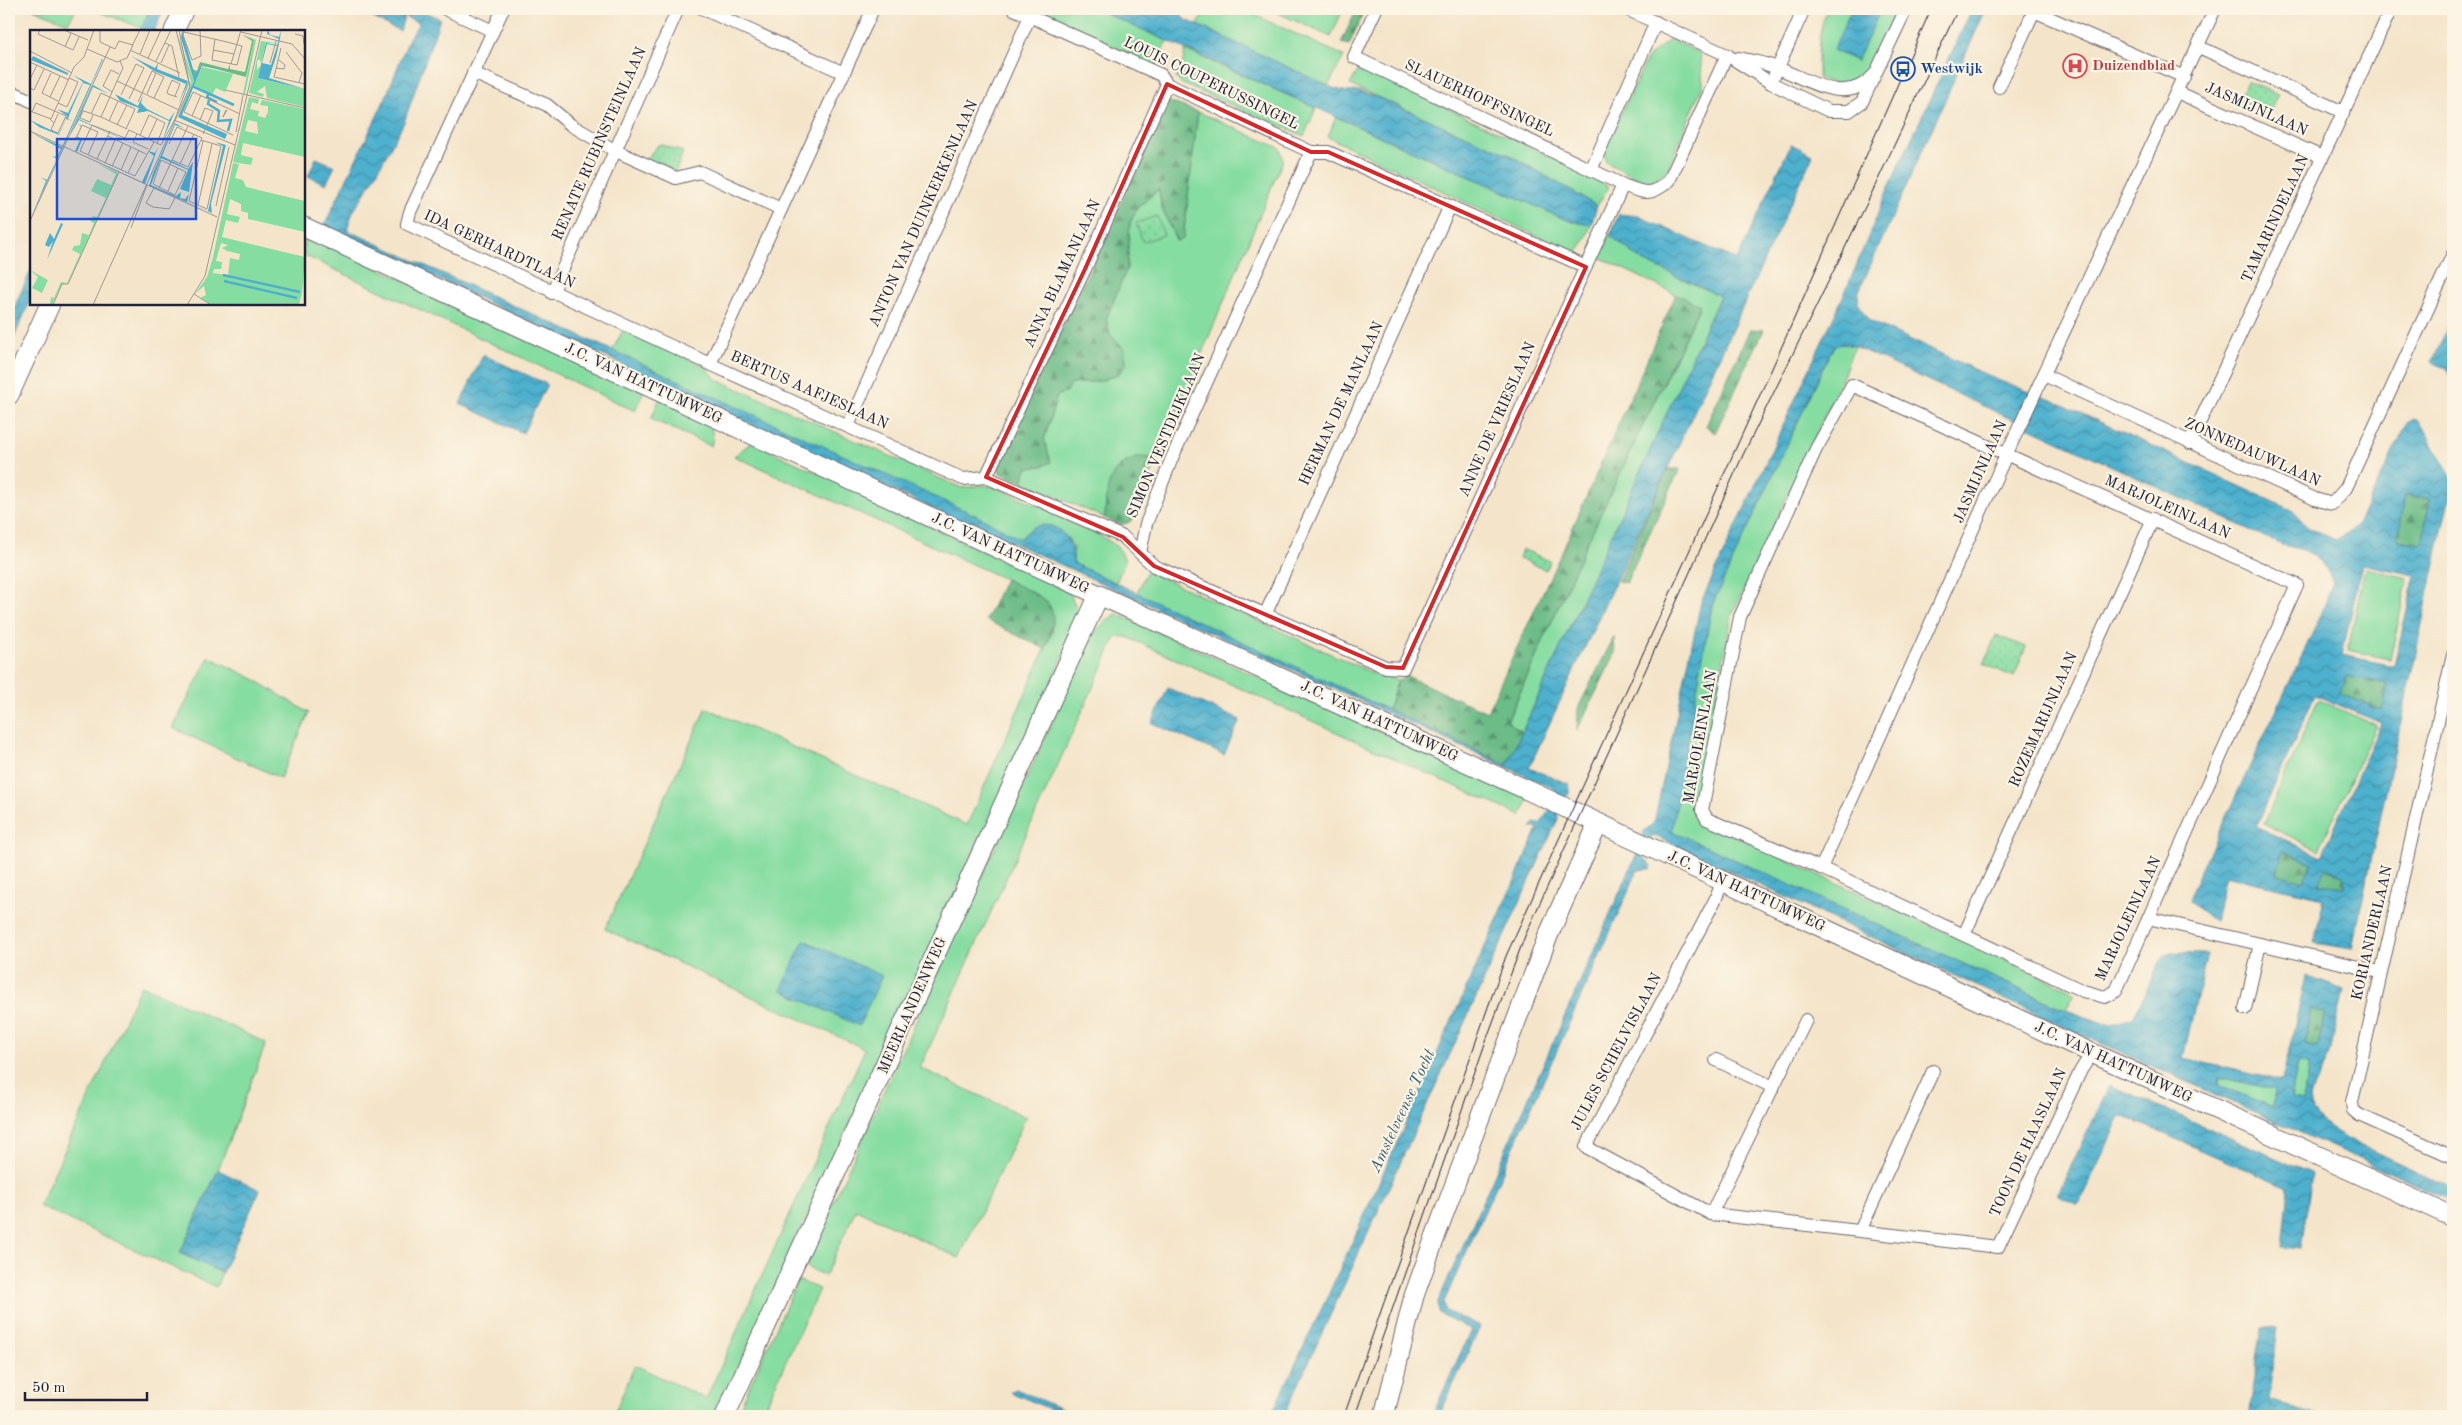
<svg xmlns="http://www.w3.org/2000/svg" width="2462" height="1425" viewBox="0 0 2462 1425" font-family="'Old Standard TT',serif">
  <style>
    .green { fill: #86dda1; stroke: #54806e }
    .forest { fill: url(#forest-firs); stroke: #476f61 }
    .park { fill: url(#park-dots); stroke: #54806e }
    .water { fill: url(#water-waves); stroke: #386984; fill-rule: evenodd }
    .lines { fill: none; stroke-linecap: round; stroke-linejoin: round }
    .street-casing { stroke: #6c666d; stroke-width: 14 }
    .secondary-casing { stroke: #6c666d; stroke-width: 21 }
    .street { stroke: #fff; stroke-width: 12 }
    .secondary { stroke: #fff; stroke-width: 19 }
    .tram { stroke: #22223b; stroke-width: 1 }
    .marked { fill: none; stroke: #d62828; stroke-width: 4; stroke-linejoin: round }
    .labels { text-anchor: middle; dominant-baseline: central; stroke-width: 4.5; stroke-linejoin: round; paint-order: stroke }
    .health-label { font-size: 15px; font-weight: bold; fill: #be3a42; stroke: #fcf5e5; text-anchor: start }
    .transit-label { font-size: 15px; font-weight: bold; fill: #164399; stroke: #fcf5e5; text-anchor: start }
    .street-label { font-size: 15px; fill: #22223b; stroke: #fcf5e5 }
    .water-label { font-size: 16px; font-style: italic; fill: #345b75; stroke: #fcf5e5 }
    .inset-river { fill: none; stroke: #4eb0cd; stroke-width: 2.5 }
    .inset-road { fill: none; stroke: #a09791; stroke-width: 1 }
    .view { fill: #1d4ed8; fill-opacity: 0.15; stroke: #1d4ed8; stroke-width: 2.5 }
    .inset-edge { fill: none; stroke: #22223b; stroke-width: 2.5 }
  </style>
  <defs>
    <pattern id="forest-firs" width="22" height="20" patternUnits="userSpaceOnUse" patternTransform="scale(1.25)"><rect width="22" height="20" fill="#6cbc87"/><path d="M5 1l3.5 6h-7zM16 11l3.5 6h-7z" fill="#589870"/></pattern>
    <pattern id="park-dots" width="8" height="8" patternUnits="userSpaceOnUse" patternTransform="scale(1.25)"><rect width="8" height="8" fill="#86dda1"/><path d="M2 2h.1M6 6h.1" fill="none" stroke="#73bd8c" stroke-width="1.8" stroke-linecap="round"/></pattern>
    <pattern id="water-waves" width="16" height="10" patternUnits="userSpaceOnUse" patternTransform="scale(1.25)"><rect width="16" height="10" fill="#4eb0cd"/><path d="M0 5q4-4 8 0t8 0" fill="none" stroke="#408fa8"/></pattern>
  </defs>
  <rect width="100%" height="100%" fill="#fcf5e5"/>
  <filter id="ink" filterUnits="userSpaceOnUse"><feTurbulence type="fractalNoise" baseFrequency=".02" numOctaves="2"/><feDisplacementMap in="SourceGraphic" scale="10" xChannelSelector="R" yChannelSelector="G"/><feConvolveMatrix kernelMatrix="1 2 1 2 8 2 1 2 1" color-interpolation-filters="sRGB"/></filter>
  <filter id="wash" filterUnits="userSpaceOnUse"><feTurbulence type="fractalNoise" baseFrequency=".0096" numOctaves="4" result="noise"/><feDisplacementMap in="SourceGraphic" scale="20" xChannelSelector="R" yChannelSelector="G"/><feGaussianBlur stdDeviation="1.12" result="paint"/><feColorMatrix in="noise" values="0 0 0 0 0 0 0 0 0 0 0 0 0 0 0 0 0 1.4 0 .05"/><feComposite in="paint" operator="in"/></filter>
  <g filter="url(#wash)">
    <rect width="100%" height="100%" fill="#f4e5ca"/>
    <g class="green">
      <path d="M33 9H76L68 23Z"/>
      <path d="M92 9H150L142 28Z"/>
      <path d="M1029 9H1096L1167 41 1155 67 1088 34Z"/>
      <path d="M1206 9H1241L1344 56 1328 86 1198 25Z"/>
      <path d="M1269 9H1343L1331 37Z"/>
      <path d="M1828 9H1852L1833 50 1857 61 1881 9H1899L1878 56 1863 77 1839 85 1818 78C1818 54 1817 31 1828 9Z"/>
      <path d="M1671 39 1700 53 1703 85 1666 173 1646 183 1606 162 1604 150 1648 57Z"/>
      <path d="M1185 50 1316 108 1304 136 1180 83 1176 77 1184 59Z"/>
      <path d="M1360 67 1579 170 1609 187 1597 206 1508 154 1350 85Z"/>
      <path d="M1198 112 1280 148 1283 160 1158 458C1112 455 1107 477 1105 518L1022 482 1027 468 1042 466 1050 462 1044 440 1057 396 1067 391 1070 384 1101 381 1125 349 1110 334 1106 319 1127 268 1130 223 1137 208 1159 189 1161 206 1176 241 1183 239Z"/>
      <path d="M1336 117 1569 221 1591 225 1585 240 1575 254 1328 137Z"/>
      <path d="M304 234 644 391 635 411 304 255Z"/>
      <path d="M1610 235 1643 261 1720 296 1522 732 1507 722 1585 547 1700 306 1599 257 1603 245Z"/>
      <path d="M623 330 705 366 716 379 962 488 982 485 996 487C1031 503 1081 521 1112 543 1119 548 1123 553 1125 561L1116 583 1073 563V547L1068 538 1043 526 1032 528 1020 539 611 353Z"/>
      <path d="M1844 344 1854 346 1843 376 1732 615 1695 809 1698 818 1708 824 2075 992 2066 1010 1671 832 1712 605 1830 353 1836 345Z"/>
      <path d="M660 398 710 422 713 438 711 446 651 419Z"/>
      <path d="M752 442 1070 593 1078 612V624L716 1416H613L635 1365 706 1399 865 1049 605 929 706 708 967 825 1053 631 1047 601 1005 579 734 456Z"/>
      <path d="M2365 568 2408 578 2390 659 2348 650Z"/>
      <path d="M1147 571 1373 673 1398 680 1388 710 1137 593Z"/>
      <path d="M1117 614 1529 798 1521 816 1127 637H1116L920 1068 1026 1117 959 1258 856 1209 825 1276 804 1266 1088 644C1096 630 1103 621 1117 614Z"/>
      <path d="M209 657 254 679 309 713 280 778 173 728Z"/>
      <path d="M2318 700 2376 725 2319 850 2264 824Z"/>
      <path d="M141 985 266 1043 218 1170 180 1253 222 1273 216 1287 39 1206Z"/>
      <path d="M2298 1062 2309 1063 2303 1102 2291 1100Z"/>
      <path d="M2219 1077 2276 1090 2272 1108 2218 1084Z"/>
      <path d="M798 1280 819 1289 761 1416H736Z"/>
    </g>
    <g class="forest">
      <path d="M1357 9H1365L1349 45 1341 43Z"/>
      <path d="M1167 101 1198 112 1183 239 1177 241 1161 206 1159 189 1137 208 1130 223 1127 268 1106 319 1110 334 1125 349 1126 364 1120 373 1101 381 1071 384 1067 391 1057 396 1044 439 1051 462 1042 466 1027 468 1022 482 1000 473 998 464 1164 111Z"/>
      <path d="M1676 294 1700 305 1585 547 1507 721 1522 732 1507 765 1388 710 1398 680 1406 676 1487 712 1565 545Z"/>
      <path d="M1750 329 1764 330 1715 433 1706 426Z"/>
      <path d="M1139 457 1158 458 1133 519C1123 528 1116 523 1105 518 1106 488 1107 467 1139 457Z"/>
      <path d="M1668 469H1680L1626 583 1618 581Z"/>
      <path d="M2405 495 2430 499 2422 544 2397 540Z"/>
      <path d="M1005 579C1044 599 1066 600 1045 649L986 620Z"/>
      <path d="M1614 637 1615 654 1577 730 1578 708Z"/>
      <path d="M2346 676 2388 684 2383 711 2341 694Z"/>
      <path d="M2282 851 2312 863 2303 882 2277 874Z"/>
      <path d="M2325 869 2344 875V887L2317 884Z"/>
      <path d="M2311 1009 2325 1012 2318 1047 2304 1044Z"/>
    </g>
    <g class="park">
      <path d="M2247 81 2278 95 2267 119 2236 106Z"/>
      <path d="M659 144 683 152 675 173 645 160Z"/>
      <path d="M1157 216 1164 235 1143 242 1136 223Z"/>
      <path d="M1522 549 1550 561 1546 570 1519 558Z"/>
      <path d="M1996 635 2026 647 2014 677 1984 664Z"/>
    </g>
    <g class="water">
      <path d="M150 9H164L154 31H140Z"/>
      <path d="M355 9H419L440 19 404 122 374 178 353 212 347 230 988 521 1020 539C1024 535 1028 531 1032 528 1057 517 1075 541 1073 563L1507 765 1720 296 1643 261 1610 235 1619 214 1638 216 1737 260 1791 144 1813 155 1529 768 1569 784V794L1564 798 1555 794V789L998 536 983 532 324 226 386 97 409 38 419 23 404 16 400 31Z"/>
      <path d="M1096 9H1177L1184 19 1333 88 1347 92 1358 91 1381 99 1508 154 1597 206 1591 225 1569 221Z"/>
      <path d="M1852 9H1881L1857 61 1833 50Z"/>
      <path d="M1972 9H1986L1859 291 1858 302 1868 320 2000 381 2052 400 2292 510 2309 528 2336 540 2357 527 2407 423 2414 419 2420 422 2453 480 2352 949 2314 943 2324 898 2225 876 2215 921 2189 901 2193 887 2321 615 2333 582C2320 554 2311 551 2282 545L1854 346 1844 344 1836 345 1830 353 1712 605 1672 831 2063 1009 2109 1025 2133 1018 2163 956 2171 953 2207 954 2183 1058 2282 1081 2306 976 2344 990 2330 1054 2310 1096 2312 1111 2317 1118 2343 1137 2453 1188V1201L2058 1024 1655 836 1650 839 1644 837 1643 832 1654 823 1701 602 1846 290 1889 187ZM2405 495 2430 499 2422 544 2398 540ZM2362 564 2415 575 2394 666 2342 655ZM2346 676 2388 684 2382 710 2341 694ZM2315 695 2381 723 2322 856 2256 827ZM2283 851 2312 863 2303 881 2277 874ZM2325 869 2344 875V887L2318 884ZM2311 1009 2325 1012 2318 1047 2304 1044ZM2298 1062 2309 1064 2303 1101 2291 1099ZM2219 1077 2275 1090 2272 1108 2218 1084Z"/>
      <path d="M316 158 335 166 326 184 308 176Z"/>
      <path d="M31 270V299L9 349V319Z"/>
      <path d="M2453 315V383L2446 368 2432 362Z"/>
      <path d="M483 355 547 384 523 433 460 404Z"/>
      <path d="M1168 688 1240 720 1224 755 1152 723Z"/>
      <path d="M1550 809 1557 811 1558 819 1284 1416H1271L1336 1278 1538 829 1531 827 1535 823 1540 824Z"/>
      <path d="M1638 851 1644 853 1645 859 1652 865 1650 869 1638 870 1444 1302 1446 1311 1480 1327 1439 1416H1432L1471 1330 1439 1313 1438 1302Z"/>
      <path d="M804 940 882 976 859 1026 781 990Z"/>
      <path d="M2110 1085 2312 1174 2301 1249 2282 1247 2288 1188 2121 1115 2078 1206 2057 1195Z"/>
      <path d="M218 1170 260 1190 222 1273 180 1253Z"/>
      <path d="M2262 1327 2278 1329 2268 1401 2323 1416H2248Z"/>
      <path d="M1016 1389 1078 1416H1066L1010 1392Z"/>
    </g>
  </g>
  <g filter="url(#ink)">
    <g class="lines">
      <g class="street-casing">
        <g id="street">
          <path d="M445 9 493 31"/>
          <path d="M503 9 410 212 407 224 710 364"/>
          <path d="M703 9 844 73"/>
          <path d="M873 9 710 364 963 479 986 477 1123 537 1154 566 1386 667 1403 668 1623 185"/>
          <path d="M1014 9 1161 75 1167 84 1311 152H1328L1586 267"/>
          <path d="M1376 9 1354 57 1623 185C1644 193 1650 197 1669 181L1727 55"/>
          <path d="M1626 9 1727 55 1771 83 1829 111H1849L1862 102 1906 9"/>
          <path d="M2034 11 2184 77"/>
          <path d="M2199 47 2343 112"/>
          <path d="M1739 58C1752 61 1767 63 1780 69 1811 81 1846 106 1873 76"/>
          <path d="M473 73 547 105 571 125 614 150 676 178 700 172 781 209"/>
          <path d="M1775 74 1804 9"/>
          <path d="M1999 87 2035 9"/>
          <path d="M9 90 31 101"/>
          <path d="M2177 92 2322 157"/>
          <path d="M1591 170 1656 22"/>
          <path d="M552 293 678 9"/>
          <path d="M2044 375 2315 499 2332 504 2346 488 2453 254"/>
          <path d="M1852 385 2297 585 2116 991 2105 997 2083 991 1821 868 1707 819 1702 810 1740 617 1816 449Z"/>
          <path d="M848 426 1030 16"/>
          <path d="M2190 443 2391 9"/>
          <path d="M986 477 1085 269 1167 84"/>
          <path d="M1140 553 1146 524 1172 458 1311 152"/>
          <path d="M1265 615 1450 206"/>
          <path d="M2453 655 2352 1102 2353 1110 2359 1115 2453 1157"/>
          <path d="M1821 868 2007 453 2215 9"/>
          <path d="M1723 881 1715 900 1586 1147 1711 1214 1998 1247 2081 1070 2092 1053"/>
          <path d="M2148 918 2380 972"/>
          <path d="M1964 935 2153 519"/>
          <path d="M2245 1009 2260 944"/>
          <path d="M1716 1060 1773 1087"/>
          <path d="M1711 1214 1806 1020"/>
          <path d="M1860 1231 1933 1071"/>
        </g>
      </g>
      <g class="secondary-casing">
        <g id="secondary">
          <path d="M174 31 184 9"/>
          <path d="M304 227 1099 595 1536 794 2061 1039 2453 1217"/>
          <path d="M9 395 50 304"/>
          <path d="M725 1416 1099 595"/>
          <path d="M1384 1416 1414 1296 1438 1229 1548 936 1598 824"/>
        </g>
      </g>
      <use href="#street" class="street"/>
      <use href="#secondary" class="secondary"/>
      <g class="tram">
        <path d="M1344 1416 1506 956 1778 355 1931 9"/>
        <path d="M1355 1416 1487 1038 1525 936 1743 455 1867 203 1958 9"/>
      </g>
    </g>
  </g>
  <path class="marked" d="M1167 84 1311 152H1328L1586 267 1403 668 1386 667 1154 566 1123 537 986 477 1085 269Z"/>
  <defs>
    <g id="hospital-ring" transform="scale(1.25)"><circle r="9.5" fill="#fcf5e5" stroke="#e0444e" stroke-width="1.5"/><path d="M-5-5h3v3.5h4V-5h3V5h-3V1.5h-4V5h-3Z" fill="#e0444e"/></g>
    <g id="bus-ring" transform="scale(1.25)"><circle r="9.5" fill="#fcf5e5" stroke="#1a4fb4" stroke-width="1.5"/><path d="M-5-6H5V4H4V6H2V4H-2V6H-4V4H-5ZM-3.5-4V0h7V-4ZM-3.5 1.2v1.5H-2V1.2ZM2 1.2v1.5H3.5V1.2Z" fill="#1a4fb4"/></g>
  </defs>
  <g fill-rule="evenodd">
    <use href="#hospital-ring" x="2075" y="66"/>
    <use href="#bus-ring" x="1903" y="69"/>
  </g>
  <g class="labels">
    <g class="health-label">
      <text x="2092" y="66">Duizendblad</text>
    </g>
    <g class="transit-label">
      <text x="1920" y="69">Westwijk</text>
    </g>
    <g class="street-label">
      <text transform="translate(1211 84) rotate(26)">LOUIS COUPERUSSINGEL</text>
      <text transform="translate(1479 99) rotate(25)">SLAUERHOFFSINGEL</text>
      <text transform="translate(2256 110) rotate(24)">JASMIJNLAAN</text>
      <text transform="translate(600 144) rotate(-66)">RENATE RUBINSTEINLAAN</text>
      <text transform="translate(924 214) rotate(-66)">ANTON VAN DUINKERKENLAAN</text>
      <text transform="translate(2276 219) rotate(-65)">TAMARINDELAAN</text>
      <text transform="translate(499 250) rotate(25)">IDA GERHARDTLAAN</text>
      <text transform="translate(1063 274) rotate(-65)">ANNA BLAMANLAAN</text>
      <text transform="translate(643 384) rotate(25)">J.C. VAN HATTUMWEG</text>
      <text transform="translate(809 391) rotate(24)">BERTUS AAFJESLAAN</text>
      <text transform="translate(1342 404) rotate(-65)">HERMAN DE MANLAAN</text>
      <text transform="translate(1498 420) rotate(-66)">ANNE DE VRIESLAAN</text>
      <text transform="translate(1167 436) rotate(-67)">SIMON VESTDIJKLAAN</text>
      <text transform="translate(2252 453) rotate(24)">ZONNEDAUWLAAN</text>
      <text transform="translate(1981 472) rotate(-66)">JASMIJNLAAN</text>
      <text transform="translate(2167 508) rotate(24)">MARJOLEINLAAN</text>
      <text transform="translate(1010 554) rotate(25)">J.C. VAN HATTUMWEG</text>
      <text transform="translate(2044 720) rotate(-66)">ROZEMARIJNLAAN</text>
      <text transform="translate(1379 722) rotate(25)">J.C. VAN HATTUMWEG</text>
      <text transform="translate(1701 737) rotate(-80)">MARJOLEINLAAN</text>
      <text transform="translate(1746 892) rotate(25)">J.C. VAN HATTUMWEG</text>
      <text transform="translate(2129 919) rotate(-65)">MARJOLEINLAAN</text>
      <text transform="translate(2373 933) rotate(-77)">KORIANDERLAAN</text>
      <text transform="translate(913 1006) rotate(-66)">MEERLANDENWEG</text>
      <text transform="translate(1617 1052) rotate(-62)">JULES SCHELVISLAAN</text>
      <text transform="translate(2113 1063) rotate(25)">J.C. VAN HATTUMWEG</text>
      <text transform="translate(2029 1143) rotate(-65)">TOON DE HAASLAAN</text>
    </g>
    <g class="water-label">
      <text transform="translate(1403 1111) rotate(-65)">Amstelveense Tocht</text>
    </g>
  </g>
  <g transform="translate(30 30)">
    <rect width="275" height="275" fill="#f4e5ca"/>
    <path d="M147 3 164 51 148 86 161 52ZM213 4 226 10 215 64H213L224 10ZM231 11 246 13H236L231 34 230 29 227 31V40L231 35 228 48 275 59V77L237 68 235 56 227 62 234 64 233 67 219 63ZM172 37 203 44 195 62 186 58 182 65 164 55ZM219 67 229 69 228 74 222 72 220 79 229 81 228 86 235 88 238 82V76L230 75 232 70 275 79V127L213 113 211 125 223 128 221 135 203 132ZM218 90 227 92 228 104 215 101ZM203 133 209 134 205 148 213 150 216 157 275 171V202L218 189V183L211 181V174L200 169 197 184 210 187 208 193 196 190 192 207 275 227 272 264 269 274H265L268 275H182L170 268 176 265 174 256 165 264 177 247 183 227ZM191 213 198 215 192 218 197 221 210 224 209 230 200 228 198 245 183 243 184 239H191L192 232 186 231ZM68 134 87 142 88 144 38 253 32 254 22 275H20L21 267 24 268 31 252 37 253 50 224 42 220 44 216 50 215 52 203 59 205 64 193 60 191 63 186 67 187 76 168 61 161 67 149 81 155 86 144ZM0 240 18 250 12 263 2 258 8 247Z" fill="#86dda1" fill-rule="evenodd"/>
    <path d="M211 4 224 10 216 47 171 35 165 47 162 39 167 41 170 32 198 39 200 34V39L215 42 222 11Z" fill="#6cbc87"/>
    <path d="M152 0 165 46 171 35 211 43 172 36 152 85 197 104 195 109 148 87 164 51 151 8ZM238 0 240 5 249 7 251 0 250 9 246 27 239 48 275 59 228 48 236 13 247 15 249 9 237 4ZM237 14 247 16 241 35 232 33ZM3 26 38 43V45L1 30ZM101 26 125 38 128 33 127 39 158 51 157 55 148 75 156 54 124 41ZM72 29H73L0 190 16 151 11 147 17 150 27 129 22 126 27 127 31 119 0 102 32 117 60 55 53 53 40 83 38 89 42 91 36 89 29 105 9 97 0 90 29 104 37 86 27 79 38 83 53 52 43 45 61 54ZM63 55 79 64 63 57 49 89 117 120 49 90 40 106 45 108 51 96 48 94 51 95 46 107 52 110 47 122 112 152 124 126 118 121 125 123 128 117 115 154 45 121 50 110 40 106ZM85 64 108 76 113 65 111 73 117 79 139 90 145 81 132 112 139 91 118 81 107 83 109 78 90 71ZM145 93 154 98 145 95 132 126 158 139 163 132 159 162 150 159 158 140 131 128 121 155 146 166 151 162 150 168 155 169 159 164 157 172 178 181 193 116 185 112 196 115 181 174 182 183 119 156 123 143ZM31 193 33 194 17 230 23 211 19 217 15 215 20 203 24 209Z" fill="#4eb0cd" fill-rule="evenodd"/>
    <path class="inset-river" d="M162 56 204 75M179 63 177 67 187 72M179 70 178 74 189 81 188 91 201 90 198 101M193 245 270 262M194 251 267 268"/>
    <path class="inset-road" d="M10 0 8 4 43 20 49 7M34 0 58 10M154 0 153 5 162 30 171 26 170 0M70 1V12L85 19 89 11 103 15M154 2 197 12 212 16 207 35 182 30 185 9M211 2 262 14 275 29M265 4 273 6 274 14M135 13 142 16 149 47M102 16 110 0M35 17 41 3M251 18 244 47 275 54M57 19 87 32 97 28 103 15M100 20 150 43M183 20 204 24M0 21 42 43M256 22 272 43 269 52M110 24 120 0M118 28 131 0M90 31 93 38 87 51 149 80M126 31 141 0M0 32 39 50M131 33 139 15M240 33 246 11M201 34 211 0M246 38 254 39 255 35 249 30M21 43 12 63 28 71M0 49 7 35M0 58 4 60 14 39M195 60 275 78M82 62 73 56 81 40 89 44M117 64 126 43M91 65 106 34 114 38 99 69M145 66 150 54 142 50 137 62 138 64 147 67M20 67 30 46M108 72 122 41 134 47 124 68M28 73 37 77 48 52 39 48M51 80 71 87M196 80 193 87 197 80M0 81 21 89 44 37 54 27 64 0M53 81 50 88 60 92 63 85M2 82 6 73 36 86 28 103 21 100 24 93M61 84 71 63 105 79 96 99M162 86 171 65M71 87 97 99M71 87 87 51M20 89 24 93 28 84M144 90 205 115M170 90 175 78 183 81 173 104M79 91 88 71M87 95 97 75M99 100 131 115 145 89 159 52 146 0M209 100 232 0M0 101 187 187M80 101 67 129 105 146 124 112M206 102 213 65M107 104 103 112 118 119M110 105 119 85 135 93 127 113M203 105 154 82 163 62 210 84M78 106 116 124M118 109 127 89M55 110 47 107 52 95 68 102 58 125M171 110 191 116 177 179 159 171 173 111M139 114 147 97 172 108 158 137 142 130M67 129 50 121 62 95 95 108 99 100M131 130 156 142 145 165 123 154ZM75 133 85 110M150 134 164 104M82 136 93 113M91 140 101 117M98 143 109 120M124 158 116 173 123 177 139 179 145 168M129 158 158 96M138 161 148 138M168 175 182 114M186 176 199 117M0 191 80 17M101 198 117 155M164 264 181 275M23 275 32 254H38L89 142M63 275 160 57 149 0M157 275 175 246 209 99"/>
    <path class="view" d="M27 109H166V189H27Z"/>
    <rect width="275" height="275" class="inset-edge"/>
  </g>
  <rect width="2462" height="1425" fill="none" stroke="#fcf5e5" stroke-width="30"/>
  <path d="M25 1392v8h122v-8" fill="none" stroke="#22223b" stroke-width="2.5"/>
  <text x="32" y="1392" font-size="15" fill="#22223b" stroke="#fcf5e5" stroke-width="4" paint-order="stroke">50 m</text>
</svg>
